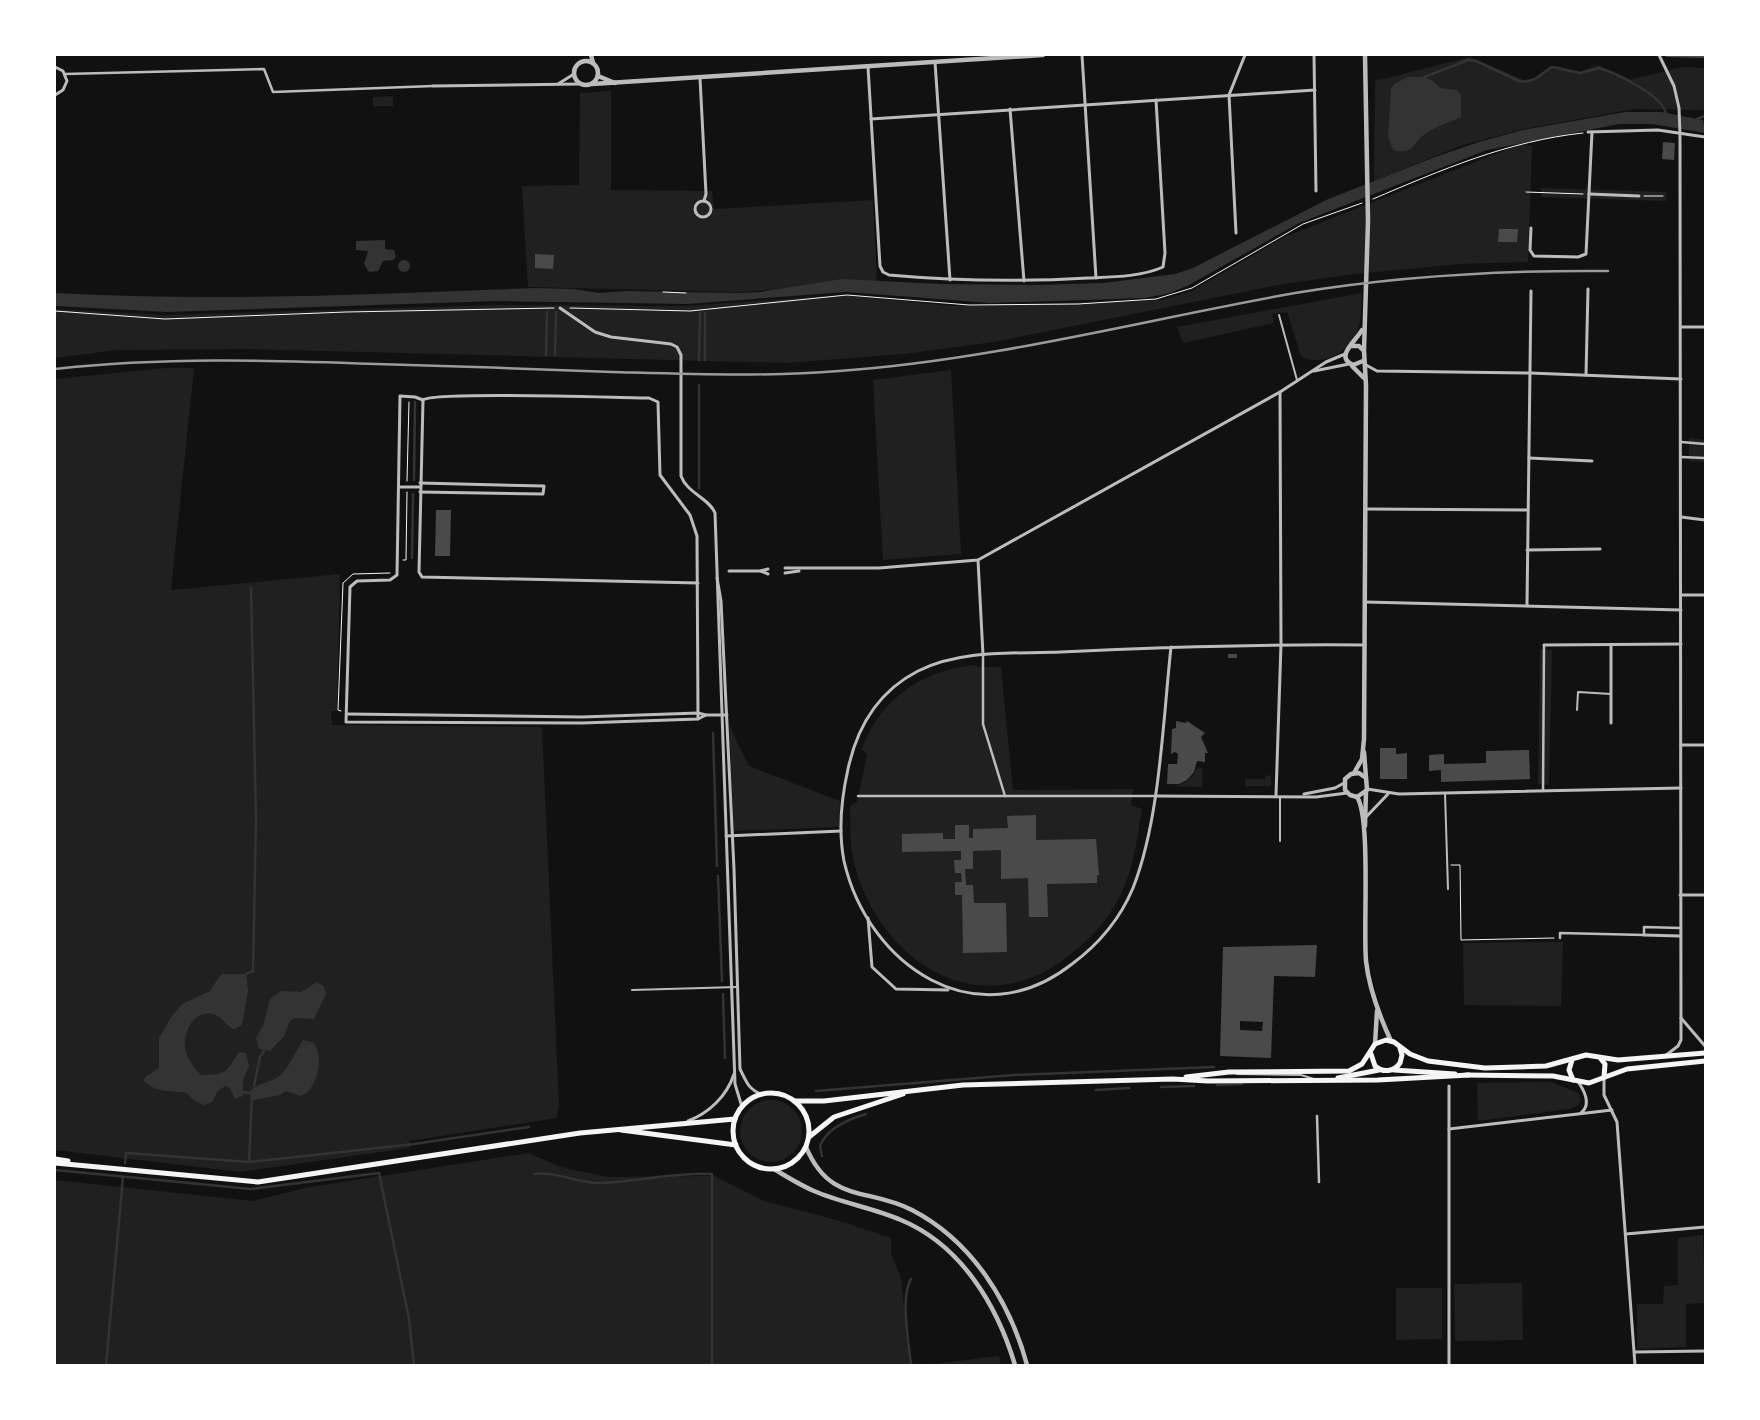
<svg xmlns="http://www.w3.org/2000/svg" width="1760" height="1420" viewBox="0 0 1760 1420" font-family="'DM Sans',sans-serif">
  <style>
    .green { fill: #202020 }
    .water { fill: #333 }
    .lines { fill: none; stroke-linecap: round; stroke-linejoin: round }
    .stream { stroke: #333; stroke-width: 2.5 }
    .building { fill: #4a4a4a; fill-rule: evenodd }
    .path { stroke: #f5f5f5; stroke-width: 1 }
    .service { stroke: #bcbcbc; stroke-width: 2 }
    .pedestrian { stroke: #bcbcbc; stroke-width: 2.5 }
    .minor { stroke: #bcbcbc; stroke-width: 3 }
    .tertiary { stroke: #bcbcbc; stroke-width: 4.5 }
    .primary { stroke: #f5f5f5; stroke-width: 5 }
    .rail { stroke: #9a9a9a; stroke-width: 2.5 }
  </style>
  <rect width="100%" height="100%" fill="#111"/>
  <g class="green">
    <path d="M1470 57 1524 80 1535 78 1550 66H1558L1580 72 1598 65 1629 80 1682 67 1705 68V110L1634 109 1524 129 1460 146 1374 181 1375 81Z"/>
    <path d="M611 91V190L712 191 714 209 873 200 877 285 738 292 528 287 522 186 579 185 580 93Z"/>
    <path d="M393 96V106H373V97Z"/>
    <path d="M1521 144 1532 146 1528 262 1460 264 1355 274 1283 284 994 342 904 354 787 363 249 349 117 350 55 358V309L164 315 497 305 687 306 841 295 953 306 1162 300 1192 291 1284 237Z"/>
    <path d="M1541 188 1666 192V201L1541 197Z"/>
    <path d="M1362 293C1361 304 1362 318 1358 329 1352 350 1322 369 1301 356L1287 312 1272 314 1274 323 1183 343 1177 327Z"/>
    <path d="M166 368H194L171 590 340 574 337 711H331L332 725 542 727 559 1106 557 1118 410 1141 409 1148 240 1172 55 1150V379Z"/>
    <path d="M951 370 961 554 883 560 873 380Z"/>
    <path d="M1689 438 1705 440V462L1689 461Z"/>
    <path d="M1540 649 1552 650 1549 785 1538 784Z"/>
    <path d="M975 665 978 667H1001L1013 790 1133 789 1131 805 1142 809C1137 838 1134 868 1121 894 1108 920 1090 940 1067 957 980 1025 882 963 855 867 850 847 850 827 850 806L857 802 867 755 862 749C880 699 922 670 975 665Z"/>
    <path d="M729 725 749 766 840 801 839 827 734 831Z"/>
    <path d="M1197 768H1202V787L1167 786C1181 786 1191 782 1197 768Z"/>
    <path d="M1271 775V786H1245V779H1265L1266 776Z"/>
    <path d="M1563 942 1561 1006 1464 1005 1463 943Z"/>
    <path d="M1552 1082 1578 1093 1581 1099 1579 1105 1569 1109 1478 1121 1477 1083Z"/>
    <circle cx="771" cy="1131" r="31"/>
    <path d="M528 1153 564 1168 609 1177 714 1176 764 1201 840 1221 891 1238V1253L901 1279 911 1365H55V1180L253 1201 305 1188Z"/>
    <path d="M1703 1235 1705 1303 1686 1304V1347L1637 1349V1304H1663L1664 1286 1678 1285V1238Z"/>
    <path d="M1522 1283 1523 1340 1455 1341 1454 1284Z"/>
    <path d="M1396 1288H1442V1339L1396 1340Z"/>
    <path d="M999 1356 1001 1365H926Z"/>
  </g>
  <g class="water">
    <path d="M1408 77H1423L1433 81 1440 88 1457 90 1461 95V117C1450 122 1435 127 1425 134 1411 144 1415 155 1393 150L1388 136 1391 89 1394 84Z"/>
    <path d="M1625 112H1661L1703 120 1705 133 1652 124H1619L1487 150 1299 223 1189 285 1170 293 1145 298 991 303 846 292 687 304 498 301 167 312 55 306V293C215 302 375 294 535 288L574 289 599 293 627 291 739 293 761 292 842 279 941 284 1038 285 1103 283 1175 274 1193 268 1326 200 1435 157 1479 142 1523 130Z"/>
    <path d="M385 240V249L394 250 396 257 393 260 383 261 378 271 369 272 364 264 368 251 356 250V241Z"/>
    <circle cx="404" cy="266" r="6"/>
    <path d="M223 974H246L248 991 242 1025 234 1029C225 1026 223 1016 212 1014 192 1010 181 1036 186 1052 189 1061 194 1068 201 1075 227 1075 226 1072 239 1052L246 1053 249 1066 243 1080V1096L235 1099 230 1088 225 1086 218 1091 212 1102 204 1105 192 1099 187 1093C171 1090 158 1094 144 1081L145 1077 159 1068V1038L171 1017 182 1004 210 991 219 977Z"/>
    <path d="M317 982 324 987 326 994 314 1019 294 1018 290 1021 284 1036 270 1051 259 1049 256 1038 263 1026 270 999 281 991 301 992Z"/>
    <path d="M303 1040 314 1043C324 1057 318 1089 301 1096L286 1091 280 1095 254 1100 249 1093C257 1082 269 1084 279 1076 290 1067 295 1052 303 1040Z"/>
  </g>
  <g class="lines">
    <g class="stream">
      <path d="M1422 78 1468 60 1476 61 1519 81C1534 84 1540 74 1552 67L1580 73 1599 68C1616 73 1665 96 1666 115"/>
      <path d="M1697 119 1705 116"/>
      <path d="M546 355 547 312"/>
      <path d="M555 355 556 312"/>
      <path d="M699 360 700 313"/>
      <path d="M705 360V313"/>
      <path d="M699 385V488"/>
      <path d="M414 480 415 402"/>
      <path d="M412 558 413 494"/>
      <path d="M713 733 717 866"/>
      <path d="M718 876 722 981"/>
      <path d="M246 974 253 971 256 819 251 588"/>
      <path d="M723 994 725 1058"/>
      <path d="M1217 1085 1242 1084"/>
      <path d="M254 1086 260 1057 264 1051"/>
      <path d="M1161 1087 1194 1086"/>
      <path d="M1096 1090 1129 1088"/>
      <path d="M816 1091 1014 1075 1214 1067"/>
      <path d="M244 1092 249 1093"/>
      <path d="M822 1156 820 1146C827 1128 849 1119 866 1114"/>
      <path d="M249 1162 414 1144 529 1127"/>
      <path d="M125 1163 126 1153 249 1162 252 1096"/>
      <path d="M55 1170 251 1189 379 1173 409 1319 414 1365"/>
      <path d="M535 1174C556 1171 577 1183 599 1183 636 1182 675 1172 712 1174V1365"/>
      <path d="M106 1365 123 1177"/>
      <path d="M911 1365C909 1343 900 1297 911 1279"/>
    </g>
  </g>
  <g class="building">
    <path d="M1665 55H1705V58L1666 57Z"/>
    <path d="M1663 142 1675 143 1674 160 1662 159Z"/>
    <path d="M1499 229H1518L1517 242H1498Z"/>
    <path d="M535 254 554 255 553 269 535 268Z"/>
    <path d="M436 510H451L450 556H435Z"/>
    <rect x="1228" y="654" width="9" height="4"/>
    <path d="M1176 721 1186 723 1187 721 1205 733 1201 737 1208 753H1205V762L1197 761 1194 772 1187 780 1179 784H1167L1168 764H1177L1178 754 1175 752 1171 754 1172 729 1176 728Z"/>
    <path d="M1380 748H1396V754L1407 753V779H1380Z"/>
    <path d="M1529 750 1530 779 1441 782V770L1429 771V755L1444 754V764L1486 763V751Z"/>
    <path d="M1036 815V840L1096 839 1099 875H1097V883L1047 884 1048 917H1029L1028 878 1001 879V850L973 851V869H965L966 885H973L974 903H1006L1007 952 963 953 962 895H955V882H962L961 873H955L954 860H961V851L902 852V834L943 833V839H955V825H969V838H973V829L1008 828 1007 816Z"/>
    <path d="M1317 945 1315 977 1274 976 1271 1058 1220 1056 1223 947ZM1240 1021 1263 1022 1262 1031 1240 1030Z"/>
  </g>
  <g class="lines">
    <g class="path">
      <path d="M1526 192 1583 194"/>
      <path d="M1644 196H1663"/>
      <path d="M1373 199C1441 170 1508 141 1583 133"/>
      <path d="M663 292 686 293"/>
      <path d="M570 308 690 311 847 295 969 305 1078 304 1156 299 1192 288 1303 224 1362 203"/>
      <path d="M55 311 165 319 346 312 554 308"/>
      <path d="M407 481 409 402"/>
      <path d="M403 560H406L407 492"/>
      <path d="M341 711 338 710 343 583 353 574 390 573"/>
      <path d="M1451 865H1460L1461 940 1554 938"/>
    </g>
    <g class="service">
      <path d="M1279 315 1297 380"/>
      <path d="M1577 710 1578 692 1611 694"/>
      <path d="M1445 793 1448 889"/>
      <path d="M1280 798V841"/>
      <path d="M632 990 737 987"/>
      <path d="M1237 1074 1301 1075 1314 1079"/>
    </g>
    <g class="pedestrian">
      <path d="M65 74 264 69 273 92 433 86"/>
      <path d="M1681 442 1705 444"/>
      <path d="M1681 457 1705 458"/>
      <path d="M983 655V724L1005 796"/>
      <path d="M1543 791 1544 645"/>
      <path d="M858 796H1155"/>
      <path d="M1560 938V933L1644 935V927L1680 928"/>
      <path d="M1317 1116 1319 1182"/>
    </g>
    <g class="minor">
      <path d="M1082 55 1096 278"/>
      <path d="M1314 55 1316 191"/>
      <path d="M1659 55 1674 86 1679 108 1680 134 1681 1040 1678 1046 1665 1056"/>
      <path d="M935 62 950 280"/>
      <path d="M55 67 63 71 67 81 63 90 55 95"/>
      <path d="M868 67 880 266 883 272 889 275C956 281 1021 282 1088 278 1111 277 1141 277 1163 267L1165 253 1156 100"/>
      <path d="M700 78 706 194 704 201"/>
      <path d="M558 84 574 74"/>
      <path d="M433 86 580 84"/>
      <path d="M1010 109 1024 281"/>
      <path d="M871 119 1315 90"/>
      <path d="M1588 132 1658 130 1705 137"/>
      <path d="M1589 194 1639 196"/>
      <circle cx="703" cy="209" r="8"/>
      <path d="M1531 228 1530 250 1534 256 1578 257 1586 254 1592 132"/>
      <path d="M1236 233 1229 95 1245 55"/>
      <path d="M560 308 595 332 611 337 671 344 677 347 681 355V476C687 493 709 498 715 513L735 1084 742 1107"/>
      <path d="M1681 327H1705"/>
      <path d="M1366 365 1377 371 1530 373 1681 379"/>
      <path d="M1314 371 1349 364"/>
      <path d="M1586 375 1588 289"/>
      <path d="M423 400 415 397 400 396 397 575 390 580 357 581 350 587 346 722 582 723 698 719 706 715"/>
      <path d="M1529 458 1592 461"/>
      <path d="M399 487H420"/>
      <path d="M420 492 543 494 544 486 420 483"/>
      <path d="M1366 509 1527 510"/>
      <path d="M1681 517 1705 520"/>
      <path d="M1527 550 1600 549"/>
      <path d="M978 560 983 655"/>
      <path d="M785 568H879L978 560 1280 392 1326 362 1345 354"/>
      <path d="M729 571H760L768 569"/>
      <path d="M761 571 768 574"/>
      <path d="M785 573 799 571"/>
      <path d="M717 578 721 601 734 869 740 1069C746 1081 748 1089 761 1094"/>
      <path d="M1681 595H1705"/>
      <path d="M1365 602 1681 610"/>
      <path d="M1527 605 1531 291"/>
      <path d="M1544 645 1681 644"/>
      <path d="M1611 645V723"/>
      <path d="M1171 647C1163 720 1160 820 1133 888 1120 919 1099 944 1072 964 977 1039 868 966 844 861 838 830 841 800 848 769 857 727 879 691 918 671 961 649 1014 654 1061 652 1162 647 1263 644 1365 645"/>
      <path d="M347 714 582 717 698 713 706 715H727"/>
      <path d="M698 719 697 536 690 515 660 475 658 402 649 398C621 398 434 391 423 400L419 572 422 577 698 583"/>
      <path d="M1681 745H1705"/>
      <path d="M1367 789 1399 794 1681 788"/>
      <path d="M1304 794 1335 788 1344 783"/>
      <path d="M1276 795 1281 644 1280 392"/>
      <path d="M1155 796 1316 797 1347 793"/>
      <path d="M1367 816 1388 794"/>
      <path d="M726 836 841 831"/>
      <path d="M1680 895H1705"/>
      <path d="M868 918 872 967 896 989 948 990"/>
      <path d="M1644 935 1680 936"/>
      <path d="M1681 1018 1705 1046"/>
      <path d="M1604 1077V1095L1617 1122 1635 1365"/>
      <path d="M1579 1083C1585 1092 1591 1105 1581 1113"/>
      <path d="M688 1121C709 1113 727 1096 734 1074"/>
      <path d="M1449 1129 1612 1110"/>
      <path d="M1626 1234 1705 1227"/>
      <path d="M1635 1352 1705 1351"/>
      <path d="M1449 1365V1086"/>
    </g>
    <g class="tertiary">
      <path d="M591 55 593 63"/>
      <circle cx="586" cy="73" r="12"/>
      <path d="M598 76 615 83"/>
      <path d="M592 84 1043 55"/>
      <path d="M1362 330C1356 341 1334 357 1353 365L1363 361"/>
      <path d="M1351 346H1359L1364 351 1366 385 1364 739 1362 759 1354 773"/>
      <path d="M1364 350 1368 221 1365 55"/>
      <path d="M1352 366 1364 378"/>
      <path d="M1364 752 1367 790 1357 797 1350 795 1345 790V779L1351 774 1359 773 1366 778"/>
      <path d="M1357 797C1371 817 1363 929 1366 961 1369 989 1379 1015 1391 1041"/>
      <path d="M1365 826 1366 791"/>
      <path d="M1375 1044 1377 1011"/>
      <path d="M806 1147C830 1204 867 1187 912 1210 972 1241 1010 1302 1027 1365"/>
      <path d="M774 1169C787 1177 800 1185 814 1191 842 1203 873 1208 901 1220 961 1245 997 1305 1015 1365"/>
    </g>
    <g class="primary">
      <path d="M1371 1054 1375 1066C1383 1073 1394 1072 1400 1063L1402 1055 1400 1048"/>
      <path d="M1601 1059 1605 1064 1604 1077"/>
      <path d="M1572 1060 1569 1070 1573 1080"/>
      <path d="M1394 1070 1455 1074"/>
      <path d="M1466 1075 1553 1076 1589 1083 1627 1069 1705 1061"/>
      <path d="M1186 1077 1229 1072 1349 1071 1362 1064 1375 1044 1386 1040 1394 1042 1410 1054 1428 1061 1485 1068 1546 1066 1586 1055 1618 1060 1705 1053"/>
      <path d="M1338 1078 1379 1070"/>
      <circle cx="771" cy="1131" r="38"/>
      <path d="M795 1101H824L963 1085 1173 1079 1208 1081 1378 1080 1469 1075"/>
      <path d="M621 1130 736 1145"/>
      <path d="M809 1137 834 1117 903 1094"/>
      <path d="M55 1159 68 1161"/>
      <path d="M55 1163 258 1182 580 1133 735 1119"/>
    </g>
    <path class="rail" d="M55 369C162 357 269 360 376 364 455 366 533 369 612 372 687 374 764 377 839 371 994 360 1143 320 1295 293 1399 276 1503 270 1608 271"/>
  </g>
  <rect width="1760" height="1420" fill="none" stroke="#ffffff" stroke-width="112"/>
</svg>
